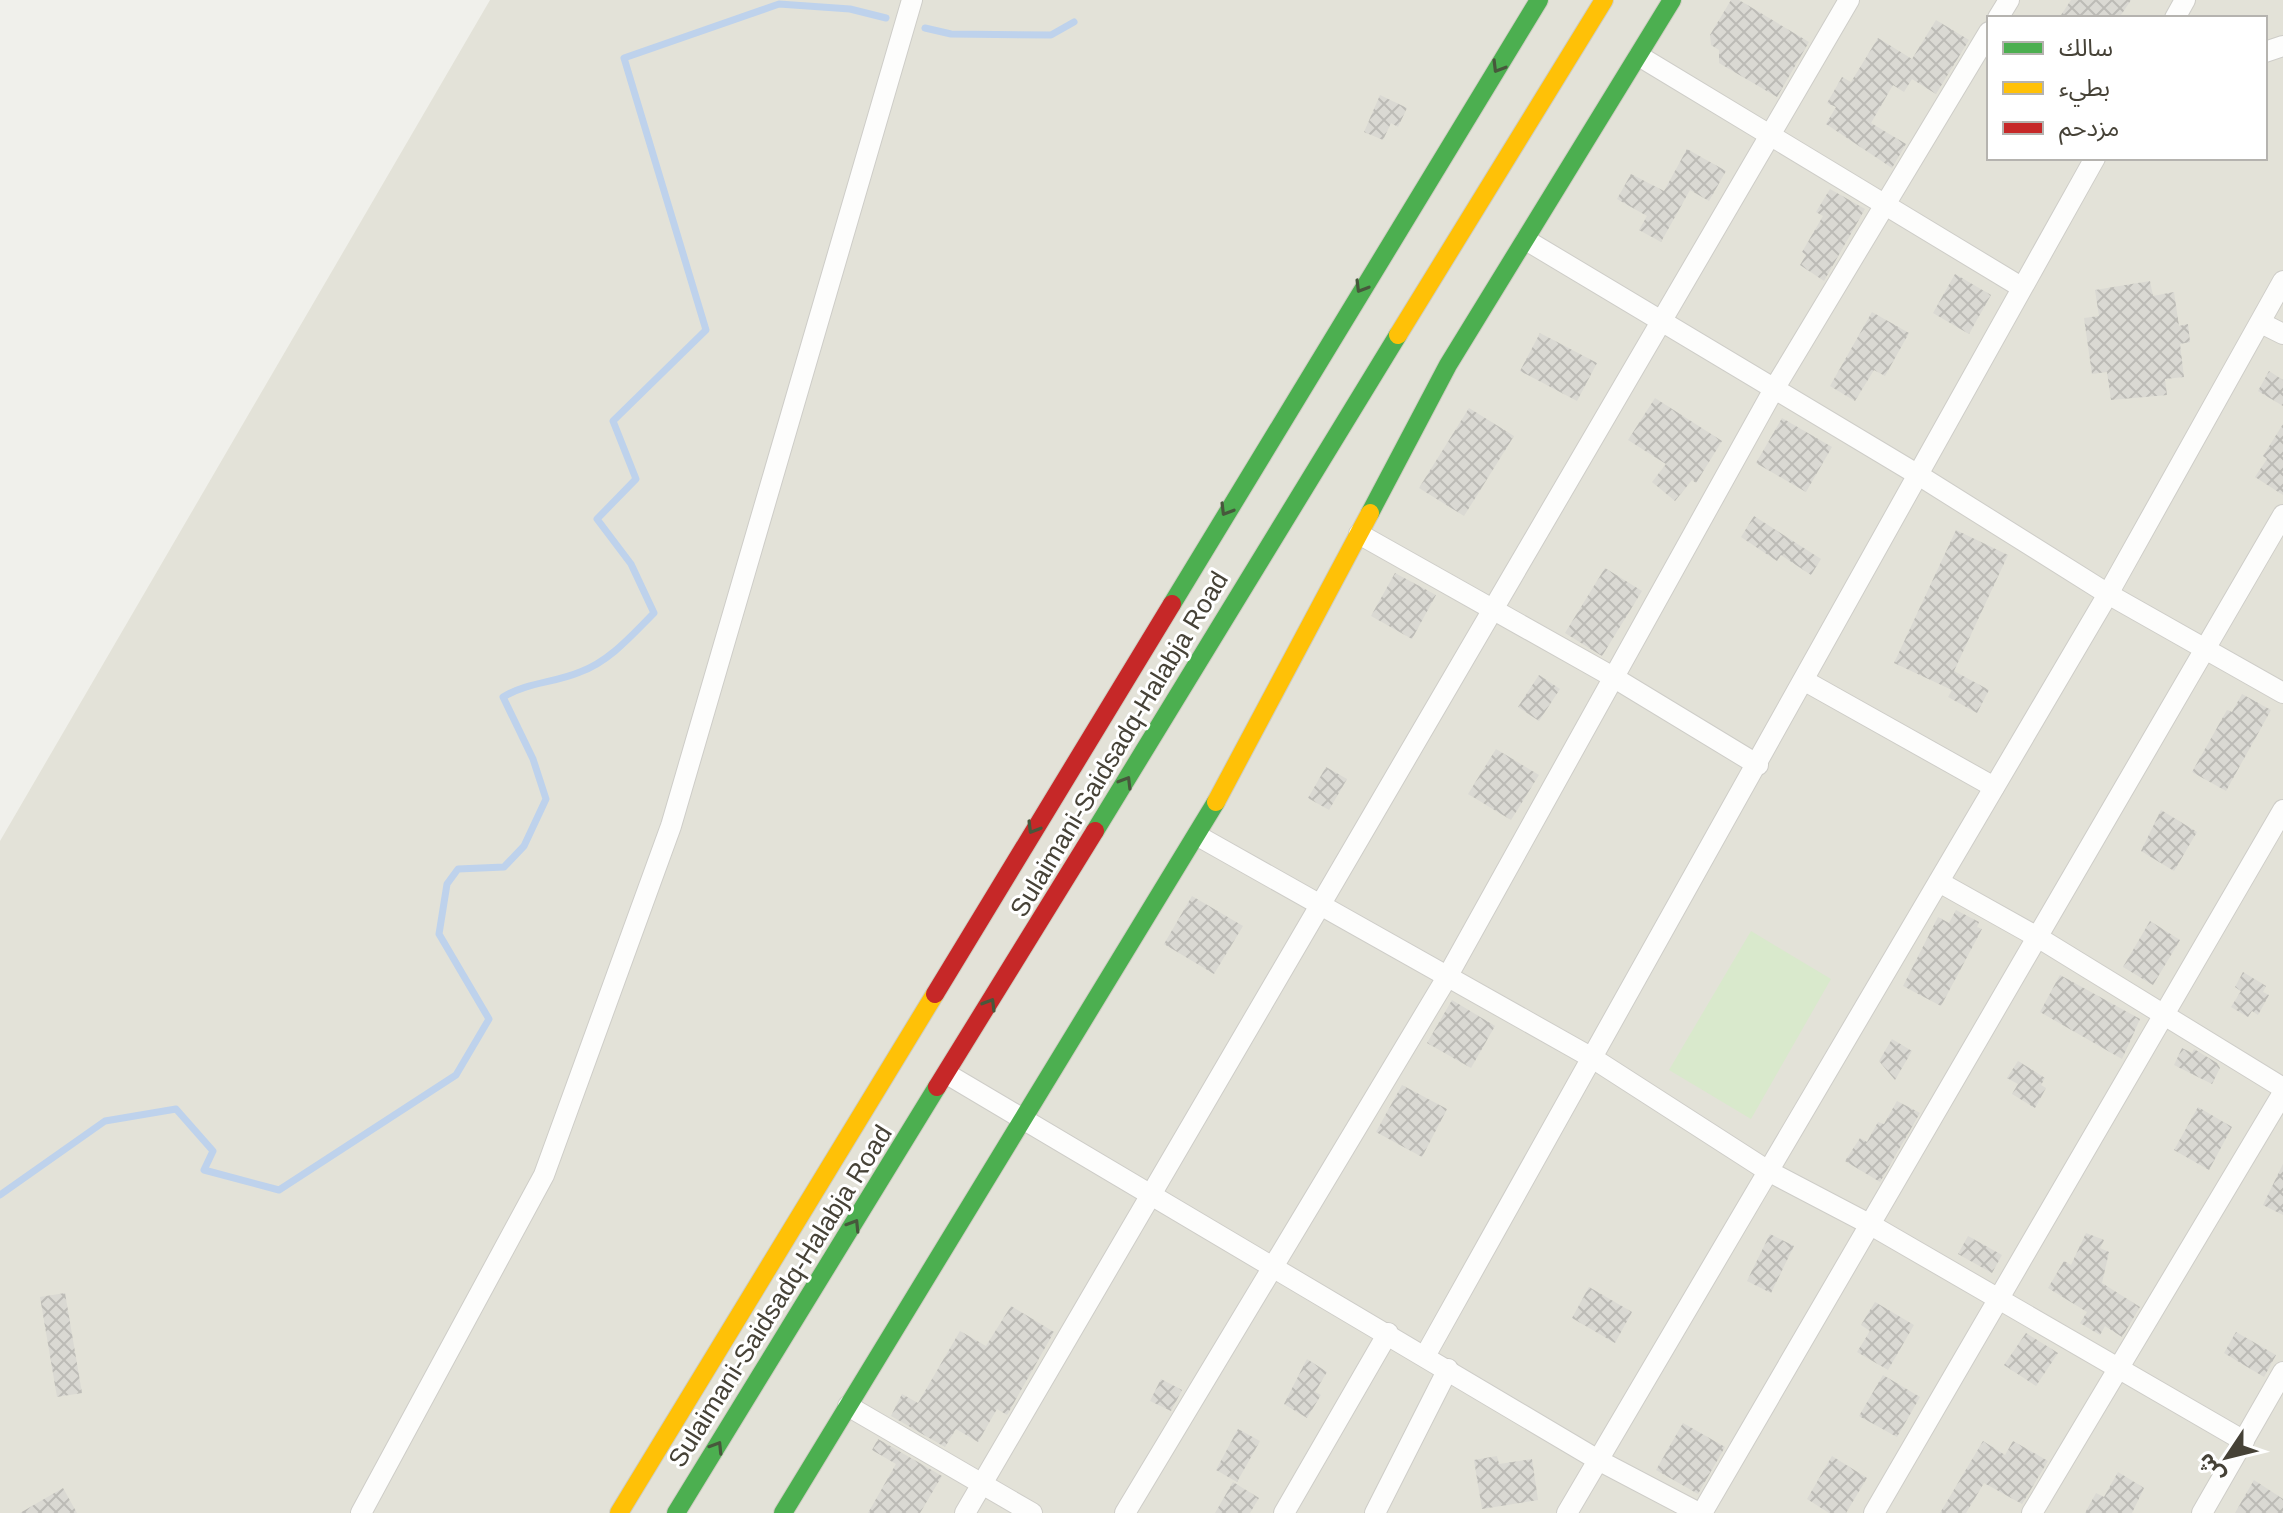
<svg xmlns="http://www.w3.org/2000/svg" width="2283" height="1513" viewBox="0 0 2283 1513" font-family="Arial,'Noto Sans Arabic',sans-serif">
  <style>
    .residential { fill: #e3e2d8; fill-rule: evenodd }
    .green { fill: #d9e9cc }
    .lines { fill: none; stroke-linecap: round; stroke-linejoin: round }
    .stream { stroke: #bed2ec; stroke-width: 7 }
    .building { fill: url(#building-cross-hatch) }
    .street-casing { stroke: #cecdc8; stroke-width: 22 }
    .fast-casing { stroke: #cecdc2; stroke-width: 20 }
    .slow-casing { stroke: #cecdc2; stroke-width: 20 }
    .jam-casing { stroke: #cecdc2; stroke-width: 20 }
    .street { stroke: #fdfdfc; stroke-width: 20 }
    .fast { stroke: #4caf50; stroke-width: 18 }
    .slow { stroke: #ffc107; stroke-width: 18 }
    .jam { stroke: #c62828; stroke-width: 18 }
    .oneway { stroke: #47583c }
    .labels { text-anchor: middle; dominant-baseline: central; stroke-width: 6; stroke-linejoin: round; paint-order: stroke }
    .street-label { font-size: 26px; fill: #464237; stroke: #fff }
  </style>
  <defs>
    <pattern id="building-cross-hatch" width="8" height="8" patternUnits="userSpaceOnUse" patternTransform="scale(2)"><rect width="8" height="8" fill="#dad9d3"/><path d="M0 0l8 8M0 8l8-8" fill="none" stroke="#bcbbb6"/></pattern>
  </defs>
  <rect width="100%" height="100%" fill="#f0f0eb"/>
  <path class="residential" d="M490 0H2283V1513H0V841ZM1989 18H2265V158H1989Z"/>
  <path class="green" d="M1751 931 1831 979 1751 1119 1669 1070Z"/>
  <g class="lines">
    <g class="stream">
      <path d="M925 28 951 34 1051 35 1074 22"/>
      <path d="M0 1195 105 1121 176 1109 213 1151 204 1170 279 1190 456 1075 489 1019 439 934 447 884 458 869 504 867 524 846 546 799 533 759 503 697C528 682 554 683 580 672 610 661 632 635 654 613L631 564 597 519 636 479 613 421 706 330 624 58 779 4 850 9 886 18"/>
    </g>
  </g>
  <g class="building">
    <path d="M1731 0H1739L1809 42 1777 97 1719 63V50L1711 45 1710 35Z"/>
    <path d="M2071 0H2131L2119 18H2059Z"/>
    <path d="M1936 20 1969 40 1936 94 1912 79 1904 92 1893 85 1871 123 1906 144 1892 168 1826 124 1836 107 1827 103 1842 77 1851 82 1878 38 1912 59Z"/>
    <path d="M1380 95 1407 108 1398 127 1391 123 1383 140 1364 132Z"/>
    <path d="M1687 149 1726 171 1709 201 1690 190 1661 242 1639 230 1647 216 1617 199 1631 174 1664 191Z"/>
    <path d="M1830 189 1865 209 1824 281 1800 265 1806 255 1802 252 1823 216 1816 212Z"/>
    <path d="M1955 274 1991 295 1969 334 1933 313Z"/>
    <path d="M2150 281 2153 296 2174 292 2179 326 2188 324 2190 342 2180 344 2184 377 2165 379 2167 395 2111 400 2107 372 2092 374 2084 318 2099 316 2095 290Z"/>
    <path d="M1872 312 1909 333 1885 376 1874 370 1855 401 1830 386Z"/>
    <path d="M1540 333 1597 363 1577 401 1520 371Z"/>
    <path d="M2269 371 2283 380V406L2258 391Z"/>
    <path d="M1655 398 1722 441 1696 483 1692 480 1675 501 1652 482 1666 464 1628 440Z"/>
    <path d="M1469 408 1514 436 1464 516 1419 488Z"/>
    <path d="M1782 418 1832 447 1806 492 1756 463Z"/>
    <path d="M2283 424V495L2255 477 2267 459 2263 456Z"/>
    <path d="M1754 516 1821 559 1811 575 1781 555 1777 561 1741 537Z"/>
    <path d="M1956 530 2008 555 1954 671 1989 690 1977 713 1948 697 1952 690 1894 663Z"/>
    <path d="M1605 568 1642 591 1602 656 1565 633Z"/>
    <path d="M1395 573 1436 595 1412 639 1371 616Z"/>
    <path d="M1539 675 1560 689 1539 721 1518 707Z"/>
    <path d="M2242 694 2271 710 2226 791 2192 772 2227 710 2232 712Z"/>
    <path d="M1496 749 1539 775 1511 820 1468 794Z"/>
    <path d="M1326 767 1347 779 1329 810 1308 798Z"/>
    <path d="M2161 810 2197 832 2174 871 2141 851Z"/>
    <path d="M1192 896 1243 926 1214 974 1164 944Z"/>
    <path d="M1956 910 1979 922 1977 927 1982 929 1941 1006 1903 986 1938 917 1949 923Z"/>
    <path d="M2150 921 2180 940 2153 985 2123 967Z"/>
    <path d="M2243 972 2266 986 2263 992 2269 995 2258 1015 2252 1011 2248 1017 2231 1007 2241 991 2235 987Z"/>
    <path d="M2060 975 2140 1019 2122 1059 2040 1012Z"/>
    <path d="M1452 1000 1495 1026 1471 1068 1427 1043Z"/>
    <path d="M1892 1039 1912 1051 1895 1080 1879 1061Z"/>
    <path d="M2182 1048 2192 1053 2194 1049 2217 1063 2220 1068 2212 1084 2174 1065Z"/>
    <path d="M2018 1061 2045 1078 2041 1085 2046 1088 2035 1108 2012 1094 2018 1084 2007 1078Z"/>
    <path d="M1402 1085 1447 1109 1422 1157 1376 1132Z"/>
    <path d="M1897 1101 1920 1113 1880 1182 1845 1161 1860 1138 1867 1142 1878 1122 1884 1124Z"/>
    <path d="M2198 1107 2232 1127 2209 1170 2174 1150Z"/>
    <path d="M2283 1164V1215L2263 1205Z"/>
    <path d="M2086 1233 2104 1240 2100 1248 2109 1252 2102 1283 2140 1307 2122 1337 2105 1326 2100 1335 2080 1323 2087 1312 2048 1288 2064 1261 2071 1265Z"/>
    <path d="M1770 1234 1794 1246 1771 1293 1747 1281Z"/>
    <path d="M1968 1236 2002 1255 1992 1273 1958 1254Z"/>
    <path d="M1589 1287 1632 1312 1615 1343 1572 1318Z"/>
    <path d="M65 1293 82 1393 57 1397 40 1297Z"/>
    <path d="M1875 1302 1914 1325 1888 1370 1857 1352 1870 1331 1861 1325Z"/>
    <path d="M1011 1306 1054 1332 1007 1415 997 1409 978 1442 956 1429 945 1447 891 1416 902 1394 918 1403 960 1331 986 1346Z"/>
    <path d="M2236 1332 2276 1355 2264 1377 2224 1353Z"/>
    <path d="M2026 1333 2058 1353 2036 1386 2004 1365Z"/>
    <path d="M1307 1359 1327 1372 1315 1392 1321 1395 1307 1418 1284 1404Z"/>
    <path d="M1883 1375 1920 1397 1897 1437 1859 1416Z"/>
    <path d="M1161 1379 1182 1390 1171 1411 1150 1401Z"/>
    <path d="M1683 1423 1725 1447 1698 1494 1656 1470Z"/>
    <path d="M1238 1429 1260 1441 1237 1482 1216 1470Z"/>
    <path d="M878 1439 942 1476 920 1513H868L896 1464 872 1450Z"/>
    <path d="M1983 1441 2005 1455 2013 1441 2048 1461 2022 1504 1984 1483 1966 1513H1940Z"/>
    <path d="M1497 1456 1499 1464 1532 1459 1538 1500 1482 1509 1474 1460Z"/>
    <path d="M1832 1456 1867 1478 1846 1513H1829L1807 1499Z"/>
    <path d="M2118 1472 2144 1488 2132 1513H2085L2096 1493 2104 1497Z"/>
    <path d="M2254 1480 2283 1499V1513H2235Z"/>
    <path d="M1233 1482 1259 1498 1250 1513H1215Z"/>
    <path d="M63 1488 77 1513H20Z"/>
  </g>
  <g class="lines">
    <g class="street-casing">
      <g id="street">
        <path d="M1998 18 2009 0"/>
        <path d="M2175 18 2185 0"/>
        <path d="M2265 52 2283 46"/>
        <path d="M1639 56 2021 287"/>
        <path d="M1526 240 1920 476 2108 594 2283 693"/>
        <path d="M2261 323 2283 334"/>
        <path d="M1359 534 1613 677 1758 765"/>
        <path d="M1805 681 1994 787"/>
        <path d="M1198 836 1594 1059 1768 1171 1871 1225 2244 1441"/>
        <path d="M1939 882 2039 938 2283 1088"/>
        <path d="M947 1074 1598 1460 1699 1513"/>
        <path d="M1425 1356 2095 158"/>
        <path d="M848 1406 1032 1513"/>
        <path d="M361 1513 544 1175 671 826 912 0"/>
        <path d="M965 1513 1849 0"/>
        <path d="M1125 1513 1446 979 1774 389 1989 32"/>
        <path d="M1284 1513 1388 1333"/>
        <path d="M1375 1513 1448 1369"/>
        <path d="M1567 1513 2108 594 2283 281"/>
        <path d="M1702 1513 2283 515"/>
        <path d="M1874 1513 2283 810"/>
        <path d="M2032 1513 2283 1093"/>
        <path d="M2202 1513 2283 1372"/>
      </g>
    </g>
    <g class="fast-casing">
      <g id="fast">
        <path d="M1370 513 1448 365 1672 0"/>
        <path d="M1172 604 1539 0"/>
        <path d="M1095 831 1398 335"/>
        <path d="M676 1513 937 1087"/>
        <path d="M783 1513 1216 802"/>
      </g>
    </g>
    <g class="slow-casing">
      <g id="slow">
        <path d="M1398 335 1604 0"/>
        <path d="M1216 802 1370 513"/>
        <path d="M619 1513 935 994"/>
      </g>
    </g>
    <g class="jam-casing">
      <g id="jam">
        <path d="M935 994 1172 604"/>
        <path d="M937 1087 1095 831"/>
      </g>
    </g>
    <use href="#street" class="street"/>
    <use href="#fast" class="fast"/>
    <use href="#slow" class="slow"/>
    <use href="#jam" class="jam"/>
  </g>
  <defs><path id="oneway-chevron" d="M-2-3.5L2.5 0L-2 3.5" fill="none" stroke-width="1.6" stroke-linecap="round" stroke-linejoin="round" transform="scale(2)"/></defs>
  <g class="oneway">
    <use href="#oneway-chevron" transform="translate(1498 67) rotate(121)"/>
    <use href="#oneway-chevron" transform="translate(1361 287) rotate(121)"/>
    <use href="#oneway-chevron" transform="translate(1226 510) rotate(121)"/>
    <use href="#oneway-chevron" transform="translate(1126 782) rotate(-59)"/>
    <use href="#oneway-chevron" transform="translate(1033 828) rotate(121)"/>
    <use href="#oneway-chevron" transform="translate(990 1004) rotate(-59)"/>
    <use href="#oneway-chevron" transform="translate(854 1225) rotate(-58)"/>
    <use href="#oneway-chevron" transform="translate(717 1447) rotate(-58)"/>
  </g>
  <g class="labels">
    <g class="street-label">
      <text transform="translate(1119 744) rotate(-59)">Sulaimani-Saidsadq-Halabja Road</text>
      <text transform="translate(780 1296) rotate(-58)">Sulaimani-Saidsadq-Halabja Road</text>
    </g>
  </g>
  <rect x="1987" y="16" width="280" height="144" fill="#ffffff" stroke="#b5b3af" stroke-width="2"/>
  <rect x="2003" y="42" width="40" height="12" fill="#4caf50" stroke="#b5b3af" stroke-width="2"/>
  <text x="2059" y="56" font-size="24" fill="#464237">سالك</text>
  <rect x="2003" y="82" width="40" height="12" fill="#ffc107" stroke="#b5b3af" stroke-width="2"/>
  <text x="2059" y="96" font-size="24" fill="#464237">بطيء</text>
  <rect x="2003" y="122" width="40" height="12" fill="#c62828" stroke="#b5b3af" stroke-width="2"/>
  <text x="2059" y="136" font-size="24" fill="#464237">مزدحم</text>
  <g transform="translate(2227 1457) rotate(235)" stroke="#ffffff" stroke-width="6" paint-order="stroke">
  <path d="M0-6L14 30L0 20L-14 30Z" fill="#464237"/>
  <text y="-12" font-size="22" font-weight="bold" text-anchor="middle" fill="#464237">ش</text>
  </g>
</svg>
